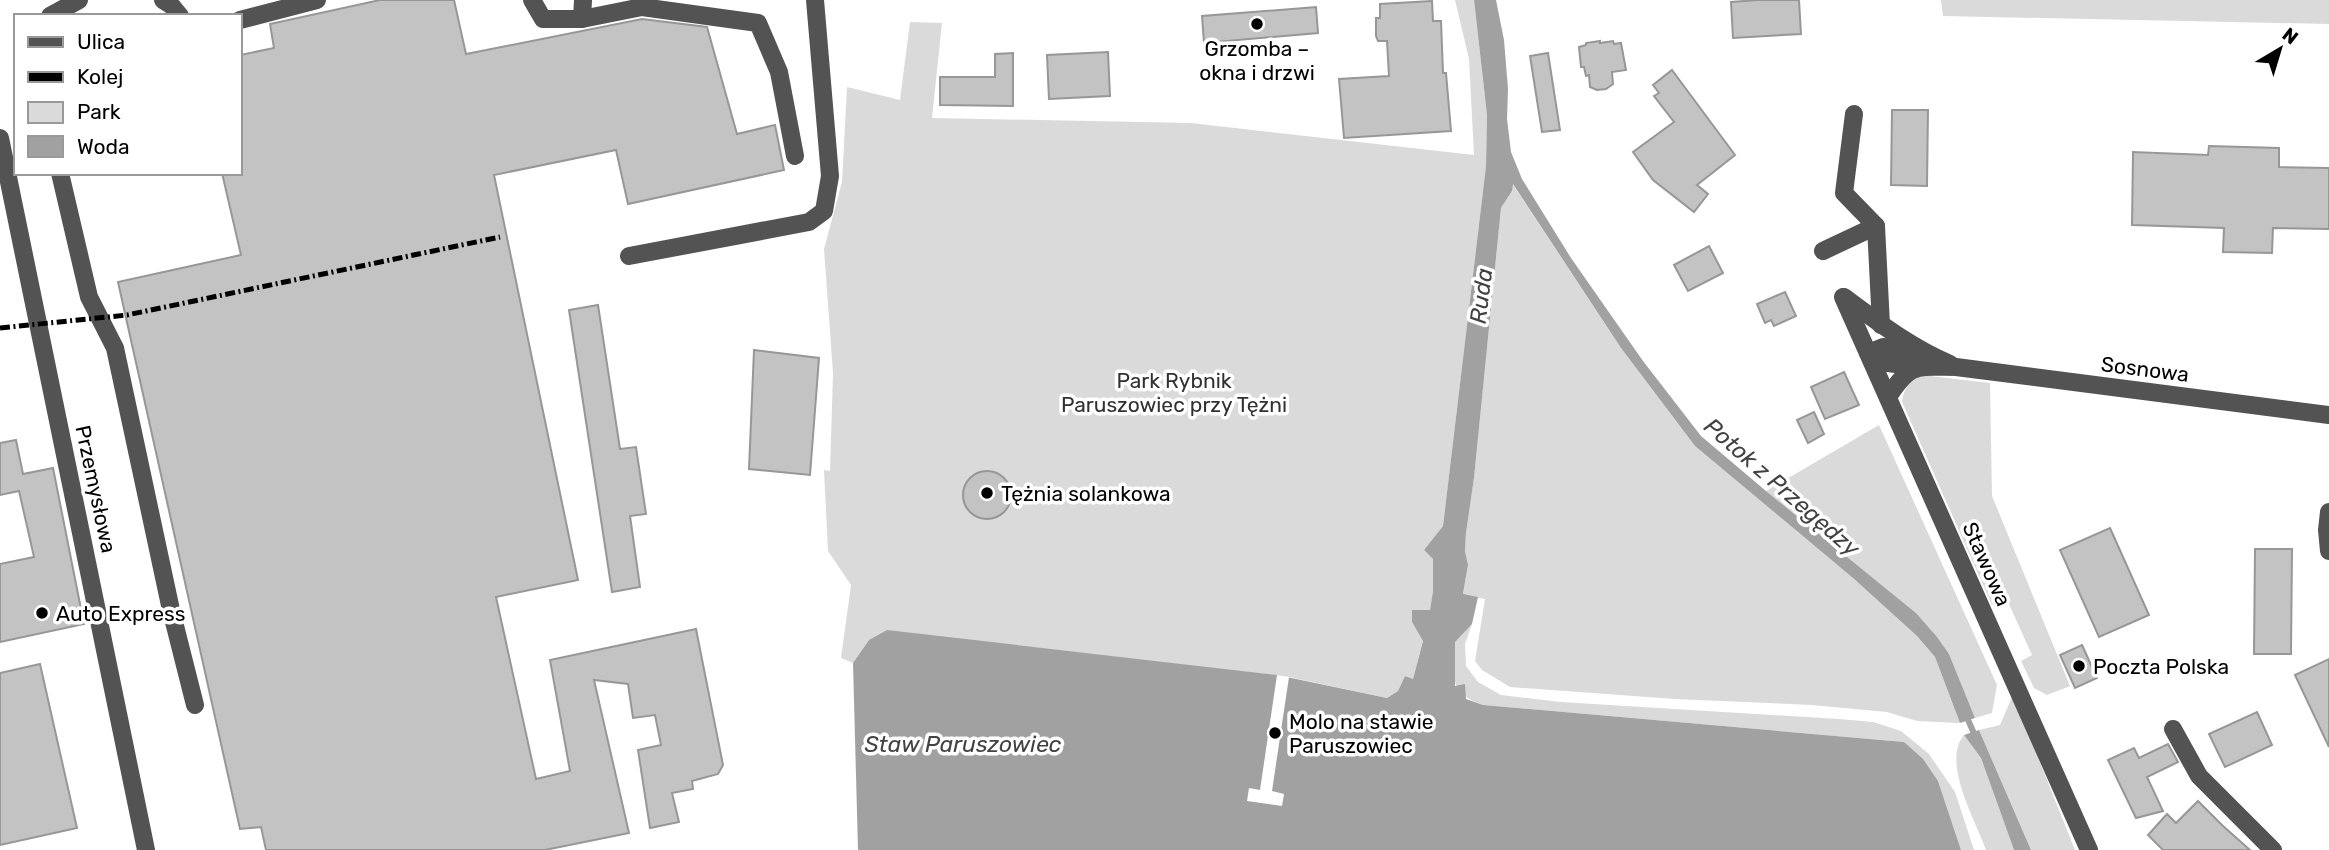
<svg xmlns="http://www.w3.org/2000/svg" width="2329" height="850" viewBox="0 0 2329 850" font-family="Rubik,sans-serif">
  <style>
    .green { fill: #dadada }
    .water { fill: #a1a1a1 }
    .pier { fill: #fff }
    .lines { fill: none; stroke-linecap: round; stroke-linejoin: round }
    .stream { stroke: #a1a1a1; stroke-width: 6 }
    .building { fill: #c3c3c3; stroke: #979797; stroke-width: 2 }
    .minor { stroke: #535353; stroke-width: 18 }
    .rail { stroke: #000; stroke-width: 5; stroke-dasharray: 10 3.5 2 3.5; stroke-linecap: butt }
    .poi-dot { fill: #000; stroke: #fff; stroke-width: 2.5 }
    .labels { text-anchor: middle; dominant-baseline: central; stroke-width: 7; stroke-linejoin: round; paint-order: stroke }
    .poi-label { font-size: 21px; fill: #000; stroke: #fff; text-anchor: start }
    .street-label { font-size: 21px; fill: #000; stroke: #fff }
    .park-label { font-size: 21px; fill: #313131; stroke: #fff }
    .water-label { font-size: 23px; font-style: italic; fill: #424242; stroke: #fff }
  </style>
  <rect width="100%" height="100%" fill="#fff"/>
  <g class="green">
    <path d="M1455 0H1474L1487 115 1486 166 1443 526 1424 550 1433 559V591L1430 610 1412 611V622L1423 640 1413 679 1405 676 1398 691 1387 698 1289 677 869 640 853 663 841 658 851 585 828 551 824 470 830 471 833 373 824 249 842 182 847 87 900 100 910 22 942 23 932 118 1191 123 1474 155 1469 59Z"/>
    <path d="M1941 0H2329V24L1943 16Z"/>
    <path d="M1512 183 1621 348 1695 446 1853 578 1917 636 1935 657 1960 723 1917 721 1887 712 1812 705 1675 699 1510 687 1482 670 1475 661 1485 599 1463 595 1468 565 1465 551 1466 533 1474 478 1501 208 1512 191Z"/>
    <path d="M1922 375 1990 383 1992 496 2070 686 2047 695 2034 688 2021 661 2032 655 2009 604 1992 605 1902 402C1904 388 1909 382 1922 375Z"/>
    <path d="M1879 425 1997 685 1992 713 1975 718 1949 654 1916 613 1766 491Z"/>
    <path d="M1472 624 1465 644 1466 666 1478 682 1501 695 1561 702 1839 719 1873 722 1901 731 1929 754 1955 792 1974 850H1961L1938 781 1904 742 1483 705C1446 692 1455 676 1454 642Z"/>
    <path d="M2013 695 2075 850H2031L1979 730 2000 725Z"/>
    <path d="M1964 735 1981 758 2014 850H1986C1976 821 1941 762 1964 735Z"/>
  </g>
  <g class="water">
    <path d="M1474 0H1496L1504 40 1508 89 1507 119 1511 152 1522 179 1571 258 1643 361 1701 436 1766 491 1916 613 1937 637 1949 654 1975 718 1960 723 1935 657 1917 636 1853 578 1695 446 1621 348 1513 184 1512 191 1501 208 1474 478 1466 533 1465 551 1468 565 1463 594 1478 597 1472 624 1455 642V686L1465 684 1466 699 1483 705 1904 742 1923 759 1938 781 1961 850H858L853 663 869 640 887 630 1277 675 1387 698 1398 691 1405 676 1413 679 1423 641 1412 622V610H1430L1433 591V559L1424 550 1443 526 1486 166 1487 115Z"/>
    <path d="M1979 730 2031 850H2014L1981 758 1964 735Z"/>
  </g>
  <path class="pier" d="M1277 675 1289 677 1272 791 1284 794 1282 806 1247 801 1249 788 1260 790Z"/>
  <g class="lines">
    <path class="stream" d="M1965 713 1976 738"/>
  </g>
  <g class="building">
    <path d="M380 0H454L466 54 642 19 707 27 737 134 775 125 784 170 628 204 616 150 494 175 578 580 496 597 536 779 570 771 550 660 696 629 723 765 718 774 692 781 693 789 672 793 679 822 650 828 638 750 661 745 655 715 633 718 628 684 594 680 629 833 545 850H266L261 827 240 829 118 282 241 255 222 173H240V55L274 48 270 24Z"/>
    <path d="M1757 0H1799L1801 34 1733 38 1731 2Z"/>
    <path d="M1432 1 1433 21H1441L1443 73H1446L1451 131 1344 138 1339 79 1389 76 1387 41H1378L1376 36V18H1380V4Z"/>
    <path d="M1316 7 1318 33 1204 43 1202 16Z"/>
    <path d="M1600 41V43L1613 41 1614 44 1621 43 1626 70 1612 72 1613 84 1606 89 1597 90 1590 87 1589 75 1586 76 1584 67H1581L1579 47 1586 45V43Z"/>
    <path d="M1108 52 1110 96 1049 99 1047 55Z"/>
    <path d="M1013 53V106L940 105V77H995V54Z"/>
    <path d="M1548 53 1560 130 1542 132 1530 56Z"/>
    <path d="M1672 70 1735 155 1697 185 1708 194 1694 212 1653 180 1633 152 1674 122 1654 96 1659 93 1653 85Z"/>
    <path d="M1892 110H1928L1927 186 1891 185Z"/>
    <path d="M2209 146 2279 148V167L2329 168V229L2273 228 2272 253 2223 252 2224 228 2132 225 2133 152 2208 155Z"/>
    <path d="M1709 246 1723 273 1688 291 1674 265Z"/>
    <path d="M1785 292 1796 316 1774 326 1771 320 1765 323 1757 304Z"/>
    <path d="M598 305 620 449 636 447 646 514 630 516 640 587 612 592 569 310Z"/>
    <path d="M754 350 819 358 810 475 749 469Z"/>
    <path d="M1844 372 1859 405 1825 419 1811 387Z"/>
    <path d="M1814 412 1824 434 1808 443 1797 420Z"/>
    <path d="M16 440 23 474 53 468 84 624 0 642V564L34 557 19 491 0 495V443Z"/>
    <circle cx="987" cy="495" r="24"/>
    <path d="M2110 528 2149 615 2099 637 2060 550Z"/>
    <path d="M2255 549H2292L2291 654H2254Z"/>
    <path d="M2082 645 2097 678 2075 688 2060 655Z"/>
    <path d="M2329 659V747L2295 675Z"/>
    <path d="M40 664 77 828 0 845V673Z"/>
    <path d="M2257 712 2272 745 2225 767 2209 734Z"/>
    <path d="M2168 744 2178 762 2147 777 2163 811 2136 818 2108 760 2134 748 2139 758Z"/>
    <path d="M2198 801 2223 826 2250 850H2163L2148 835 2167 814 2176 823Z"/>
  </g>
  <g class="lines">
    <g class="minor">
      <path d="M163 0 171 5 180 16"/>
      <path d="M532 0 543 19H582L583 0"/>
      <path d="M50 16 79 0"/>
      <path d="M582 19 642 7 758 23 779 72 795 156"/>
      <path d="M240 20 317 0"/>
      <path d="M0 138 146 850"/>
      <path d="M60 173 89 297 115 348 171 610 195 705"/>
      <path d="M1876 226 1881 325"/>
      <path d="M1823 251 1876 226 1844 193 1854 114"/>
      <path d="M629 256 809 222 824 211 830 176 815 0"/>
      <path d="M1843 297 2089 850"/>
      <path d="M1844 297C1878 322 1910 347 1950 364"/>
      <path d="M1868 353 1883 347 1914 350"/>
      <path d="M1872 361 1919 367"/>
      <path d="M1888 397C1911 362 1916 367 1956 367L2329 415"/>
      <path d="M2329 512 2327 530 2329 551"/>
      <path d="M2173 729 2199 776 2273 850"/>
    </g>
    <path class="rail" d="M0 328 127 315 500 237"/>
  </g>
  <g class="poi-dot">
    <circle cx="1257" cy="24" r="7"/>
    <circle cx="987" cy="493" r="7"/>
    <circle cx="42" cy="613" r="7"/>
    <circle cx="2079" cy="666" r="7"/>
    <circle cx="1275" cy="733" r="7"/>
  </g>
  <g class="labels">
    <g class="poi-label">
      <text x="1257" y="48" text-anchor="middle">Grzomba –<tspan x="1257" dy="24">okna i drzwi</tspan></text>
      <text x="1001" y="493">Tężnia solankowa</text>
      <text x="56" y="613">Auto Express</text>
      <text x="2093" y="666">Poczta Polska</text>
      <text x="1289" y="721">Molo na stawie<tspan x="1289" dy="24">Paruszowiec</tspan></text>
    </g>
    <g class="street-label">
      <text transform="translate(2145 369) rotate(7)">Sosnowa</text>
      <text transform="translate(96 489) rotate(78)">Przemysłowa</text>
      <text transform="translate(1987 564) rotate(66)">Stawowa</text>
    </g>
    <g class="park-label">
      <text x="1174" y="380">Park Rybnik<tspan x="1174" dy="24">Paruszowiec przy Tężni</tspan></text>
    </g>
    <g class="water-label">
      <text transform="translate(1481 296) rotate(-83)">Ruda</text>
      <text transform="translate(1782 487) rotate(41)">Potok z Przegędzy</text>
      <text x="963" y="744">Staw Paruszowiec</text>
    </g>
  </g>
  <rect x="14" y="14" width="228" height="161" fill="#ffffff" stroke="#999999" stroke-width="2"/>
  <rect x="28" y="37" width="35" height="10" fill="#535353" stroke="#999999" stroke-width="2"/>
  <text x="77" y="49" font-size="21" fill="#000000">Ulica</text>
  <rect x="28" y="72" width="35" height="10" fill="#000000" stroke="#999999" stroke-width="2"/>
  <text x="77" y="84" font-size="21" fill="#000000">Kolej</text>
  <rect x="28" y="102" width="35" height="21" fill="#dadada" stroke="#999999" stroke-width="2"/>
  <text x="77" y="119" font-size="21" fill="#000000">Park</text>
  <rect x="28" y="136" width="35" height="21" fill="#a1a1a1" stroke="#999999" stroke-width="2"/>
  <text x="77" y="154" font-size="21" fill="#000000">Woda</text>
  <g transform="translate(2280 49) rotate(38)" stroke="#ffffff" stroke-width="5" paint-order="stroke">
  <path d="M0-5L12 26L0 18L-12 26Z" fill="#000000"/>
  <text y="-10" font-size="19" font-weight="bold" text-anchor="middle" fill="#000000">N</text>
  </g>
</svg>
